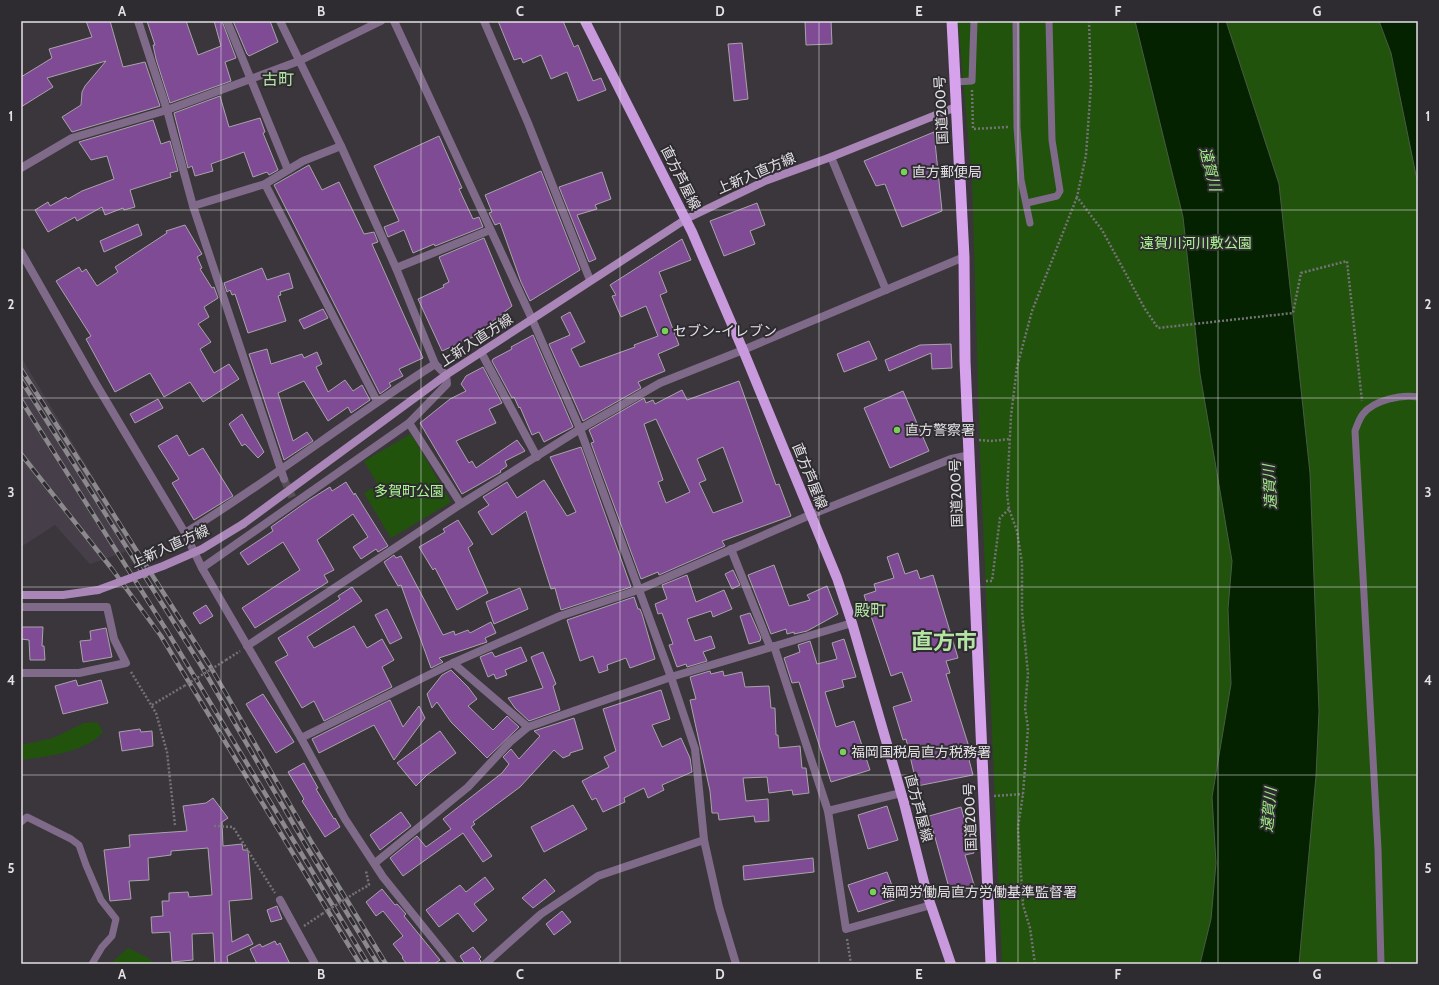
<svg xmlns="http://www.w3.org/2000/svg" width="1439" height="985" viewBox="0 0 1439 985" font-family="Cabin,'Noto Sans JP',sans-serif">
  <style>
    .built { fill: #463f4a }
    .green { fill: #22530d }
    .water { fill: #052200; stroke: #485b45 }
    .building { fill: #7f4b94; stroke: #a8a4aa; fill-rule: evenodd }
    .lines { fill: none; stroke-linecap: round; stroke-linejoin: round }
    .minor-tunnel { stroke: #545054; stroke-width: 8; stroke-dasharray: 8 4; stroke-linecap: butt }
    .path { stroke: #767377; stroke-width: 2.5; stroke-dasharray: 2 2; stroke-linecap: butt }
    .service { stroke: #806a8a; stroke-width: 7 }
    .minor { stroke: #806a8a; stroke-width: 8 }
    .secondary { stroke: #a985b8; stroke-width: 8 }
    .primary { stroke: #c899dc; stroke-width: 10 }
    .trunk { stroke: #d6a2ec; stroke-width: 11 }
    .rail-casing { stroke: #8c898d; stroke-width: 4.5 }
    .rail { stroke: #2f2c31; stroke-width: 3; stroke-dasharray: 9; stroke-linecap: butt }
    .path-bridge { stroke: #767377; stroke-width: 2.5; stroke-dasharray: 2 2; stroke-linecap: butt }
    .secondary-bridge { stroke: #a985b8; stroke-width: 8 }
    .grid { fill: none; stroke: #e4e1e5; stroke-width: 1; stroke-opacity: 0.55 }
    .poi-dot { fill: #78d158; stroke: #2f2c31; stroke-width: 1.5 }
    .labels { text-anchor: middle; dominant-baseline: central; stroke-width: 4; stroke-linejoin: round; paint-order: stroke }
    .street-label { font-size: 14px; fill: #e4e1e5; stroke: #2f2c31 }
    .poi-label { font-size: 14px; fill: #e4e1e5; stroke: #2f2c31; text-anchor: start }
    .park-label { font-size: 14px; fill: #abf891; stroke: #2f2c31 }
    .water-label { font-size: 15px; font-style: italic; fill: #9feb85; stroke: #2f2c31 }
    .quarter-label { font-size: 16px; fill: #b4e4a4; stroke: #2f2c31 }
    .town-label { font-size: 22px; font-weight: bold; fill: #b4e4a4; stroke: #2f2c31 }
    .neatline { fill: none; stroke: #e4e1e5; stroke-width: 1.5 }
    .grid-label { font-size: 13px; text-anchor: middle; font-weight: bold; fill: #e4e1e5 }
  </style>
  <rect width="100%" height="100%" fill="#3a363b"/>
  <path class="built" d="M21 357 136 548 90 564 55 525 21 547Z"/>
  <g class="green">
    <path d="M958 21H1418V964H1002L980 454 972 179Z"/>
    <path d="M411 434 451 502 391 538 364 493 378 485 364 461Z"/>
    <path d="M97 722 103 732C85 753 47 756 21 760V745L53 738 84 723Z"/>
    <path d="M128 948 148 958 155 964H110Z"/>
  </g>
  <g class="water">
    <path d="M1135 21H1226L1279 184 1310 473 1319 711 1316 776 1299 964H1200L1211 919 1216 863 1212 797 1231 684 1228 609 1232 561 1200 374 1183 217Z"/>
    <path d="M1379 21H1418V185L1391 53Z"/>
  </g>
  <g class="building">
    <path d="M86 21H110L123 67 145 62 160 106 72 132 62 117 81 105 82 92 85 86 106 61 47 78 53 87 21 107V77L52 58 49 49 92 37Z"/>
    <path d="M147 21H186L198 55 221 46 214 21H222L236 58 225 62 231 81 170 103 156 59 153 45H155Z"/>
    <path d="M233 21H270L278 42 249 56 247 54Z"/>
    <path d="M498 21H563L574 47 578 45 593 81 601 78 606 90 578 101 567 72 551 79 541 55 523 63 521 58 514 60Z"/>
    <path d="M805 21H831L832 44 806 45Z"/>
    <path d="M742 43 748 99 734 101 728 44Z"/>
    <path d="M220 96 229 127 260 118 265 132 263 133 278 170 269 175 267 172 253 177 244 152 211 164 213 171 195 176 192 166 188 168 174 113Z"/>
    <path d="M153 120 161 144 170 141 178 171 170 173 171 177 130 190 135 207 124 210 123 208 105 215 102 207 77 221 75 217 48 232 35 210 48 202 50 206 66 197 68 199 82 191 114 179 107 156 91 160 79 142Z"/>
    <path d="M934 132 942 211 902 227 885 184 876 186 864 161Z"/>
    <path d="M439 136 462 188 459 189 473 219 479 217 483 227 435 246 434 244 413 253 404 230 388 237 384 227 399 221 374 166Z"/>
    <path d="M309 165 322 190 339 182 364 234 374 232 378 242 372 244 423 358 399 369 403 376 389 383 391 386 380 394 274 185Z"/>
    <path d="M541 171 580 270 530 301 521 282 500 223 495 225 489 213 492 212 485 195Z"/>
    <path d="M602 172 611 199 595 205 597 209 577 215 596 259 589 262 559 187Z"/>
    <path d="M757 203 765 225 750 231 755 244 724 256 710 221Z"/>
    <path d="M138 224 142 235 104 252 100 241Z"/>
    <path d="M185 225 202 254 197 257 202 268 200 269 212 288 214 287 218 298 204 307 209 317 198 324 211 342 200 349 214 373 229 364 239 379 203 402 190 382 164 397 150 373 115 392 86 339 91 336 56 281 79 267 82 272 86 269 97 286 118 272 115 267 167 233 166 231Z"/>
    <path d="M484 238 512 306 473 337 442 351 418 299 444 287 443 285 449 282 439 257Z"/>
    <path d="M682 239 691 260 659 272 667 292 660 295 679 345 658 354 665 371 638 382 641 388 583 421 549 344 570 335 561 317 570 312 585 342 571 349 580 367 635 347 634 345 658 336 646 306 621 317 612 296 616 295 610 285Z"/>
    <path d="M262 268 267 280 289 273 293 288 280 292 281 295 278 296 286 321 248 333 235 294 232 295 230 290 227 292 224 283Z"/>
    <path d="M323 309 328 318 304 329 299 320Z"/>
    <path d="M533 335 573 427 544 442 539 432 532 435 520 407 519 408 514 397 512 398 492 361 493 359 512 349 511 347Z"/>
    <path d="M869 341 877 359 844 372 837 354Z"/>
    <path d="M951 344 952 368 932 369 931 353 889 371 885 360 920 345Z"/>
    <path d="M267 349 271 364 302 354 304 358 317 352 322 364 316 367 328 392 345 380 353 391 362 385 370 400 351 413 348 407 328 421 304 381 278 393 293 441 307 432 313 441 284 460 249 354Z"/>
    <path d="M483 367 502 403 489 409 496 423 456 441 469 463 472 461 476 468 517 440 525 451 505 461 507 466 500 471 501 472 462 494 420 423 450 399 466 391 461 384 466 376Z"/>
    <path d="M739 381 776 485 779 484 791 516 722 541 725 546 659 575 658 572 641 579 591 443 594 442 589 430 644 398 646 403 653 400 655 404 682 390 687 400ZM656 419 690 492 666 503 658 482 663 480 644 424ZM723 447 743 502 713 513 699 483 706 480 697 459Z"/>
    <path d="M903 391 929 451 890 468 864 408Z"/>
    <path d="M158 399 163 408 135 423 130 414Z"/>
    <path d="M242 414 264 452 258 458 245 444 242 446 229 424Z"/>
    <path d="M177 435 189 456 203 448 233 496 194 520 172 483 179 479 158 446Z"/>
    <path d="M581 447 631 587 561 610 555 588 551 589 526 511 492 535 478 512 489 505 483 497 507 482 517 498 544 480 567 516 576 512 550 457Z"/>
    <path d="M346 482 354 495 355 493 388 546 378 552 376 549 361 559 353 547 368 537 353 514 317 540 334 570 324 575 328 582 255 628 242 608 300 570 283 542 248 565 240 553 273 531 271 527 309 500 330 487 332 491Z"/>
    <path d="M458 520 473 544 468 548 488 593 457 610 435 568 433 570 419 547 445 532 443 529Z"/>
    <path d="M898 553 905 574 917 570 920 579 933 575 958 658 946 661 950 673 946 674 969 747 966 748 973 775 917 786 906 739 903 740 893 707 912 701 902 672 891 676 864 595 876 591 874 584 894 578 887 557Z"/>
    <path d="M394 555 396 558 401 556 443 635 454 631 455 635 468 630 470 633 491 622 496 633 485 638 487 642 439 658 443 662 431 668 401 585 398 586 384 562Z"/>
    <path d="M774 565 789 606 810 600 807 595 827 586 838 614 807 631 794 634V632L787 634 786 629 771 634 748 575Z"/>
    <path d="M733 570 740 585 732 589 725 574Z"/>
    <path d="M687 575 696 602 724 590 732 609 713 617 711 611 687 619 695 641 711 636 715 648 703 652 707 661 687 667 686 664 677 667 669 645 673 644 662 613 658 614 655 604 667 599 662 585Z"/>
    <path d="M352 587 362 601 307 637 314 648 354 626 367 648 382 639 394 660 382 667 392 687 324 721 314 701 302 708 275 662 288 655 278 638 331 605 340 599 338 596Z"/>
    <path d="M520 588 528 609 494 624 486 602Z"/>
    <path d="M634 597 638 609H640L642 614 655 659 630 668 626 658 607 665 608 670 599 673 593 656 580 661 567 620Z"/>
    <path d="M206 605 213 616 200 624 193 613Z"/>
    <path d="M387 609 402 638 390 644 375 615Z"/>
    <path d="M750 613 761 638 760 641 749 644 740 616Z"/>
    <path d="M21 627H43L42 646H44L45 660H30L29 640 21 639Z"/>
    <path d="M106 628 112 657 83 662 80 641 91 640 90 631Z"/>
    <path d="M844 639 856 677 842 680 844 687 825 692 836 727 854 721 870 770 831 782 799 682 792 683 784 658 800 652 798 645 810 641 817 664 837 659 832 643Z"/>
    <path d="M521 647 527 661 505 670 507 675 496 679 494 674 488 677 480 657 492 652 495 657Z"/>
    <path d="M543 652 556 684 553 686 560 710 529 721 515 708 508 698 543 688 531 657Z"/>
    <path d="M451 670 468 687 477 699 468 706 493 730 507 716 519 727 487 758 451 722 437 702 432 708 427 694 442 675Z"/>
    <path d="M710 671 711 674 723 671 724 676 742 672 745 687 769 686 771 708H775L776 735H778L779 748 800 746 802 768H806L809 793 793 795 792 790 769 793 767 777 743 778 746 801 768 799 769 821 755 822 754 816 719 820 718 813H712L710 791 690 700 696 699 690 677Z"/>
    <path d="M76 680 78 686 101 680 108 703 63 714 55 686Z"/>
    <path d="M661 690 670 719 652 725 662 747 681 738 690 758 692 772 662 785 664 790 648 798 644 788 624 798 625 802 603 812 596 798 592 800 582 781 609 767 604 757 616 751 603 709Z"/>
    <path d="M263 694 294 742 276 753 246 704Z"/>
    <path d="M390 700 403 727 419 706 425 718 394 760 374 725 319 753 312 739Z"/>
    <path d="M574 718 583 749 570 753V755L563 758 554 750 520 787 473 822 475 824 471 827 492 856 483 862 463 833 403 876 390 858 417 836 426 847 451 829 443 819 502 773 509 764 503 757 511 749 519 759 540 736 534 731Z"/>
    <path d="M140 729 141 732 152 731 153 746 122 751 119 732Z"/>
    <path d="M440 731 456 753 427 775 416 786 397 763Z"/>
    <path d="M304 763 318 788 316 789 334 819 335 818 340 827 325 837 302 801 304 799 288 772Z"/>
    <path d="M213 798 228 818 222 822 223 846 242 844 243 850H248L252 899 229 901 232 942 248 934 253 944 227 956 228 964H215L213 933 192 934 193 960 172 962 170 932 152 933 151 917 163 916 162 901H169V893L188 892 189 897 212 895 208 848 171 851V855L148 858 149 880 129 881 131 899 110 901 104 850 130 847 129 835 187 831 183 806 206 803Z"/>
    <path d="M573 805 587 829 544 852 531 827Z"/>
    <path d="M887 806 898 840 868 849 858 815Z"/>
    <path d="M961 807 974 853 965 855 975 888 951 895 929 816Z"/>
    <path d="M401 812 411 826 380 850 370 835Z"/>
    <path d="M813 858 814 872 744 880 743 866Z"/>
    <path d="M887 872 897 899 858 912 848 885Z"/>
    <path d="M485 877 494 889 474 904 487 920 473 932 458 913 439 927 426 910 460 885 466 892Z"/>
    <path d="M545 879 555 891 533 908 522 898Z"/>
    <path d="M382 889 395 905 397 904 406 914 404 916 440 960 434 964H407L402 958 403 957 393 944 403 936 383 911 376 916 366 902Z"/>
    <path d="M277 906 282 919 271 922 267 910Z"/>
    <path d="M562 911 571 922 554 935 546 924Z"/>
    <path d="M275 941 277 945 280 943 290 964H257L250 949 260 944 262 947Z"/>
    <path d="M473 947 481 957 479 959 481 961 480 964H465L460 956Z"/>
  </g>
  <g class="lines">
    <path class="minor-tunnel" d="M284 479 294 501"/>
    <g class="path">
      <path d="M1089 21 1091 85 1086 155 1077 197 1102 230 1145 309 1158 328 1293 313 1301 273 1347 261 1362 401"/>
      <path d="M972 90 973 129 1008 127"/>
      <path d="M979 440 991 441 1010 439"/>
      <path d="M986 581H992L1000 518 1009 509"/>
      <path d="M226 660 240 651"/>
      <path d="M131 672 156 713 167 752 175 825"/>
      <path d="M152 705 184 686"/>
      <path d="M994 796 1023 794"/>
      <path d="M214 826 233 827 275 893"/>
      <path d="M355 893 369 885 366 871"/>
      <path d="M304 926 322 914"/>
      <path d="M847 939 851 964"/>
      <path d="M1035 964 1030 928 1023 905 1018 827 1023 794 1028 728 1025 708 1028 674 1022 612V563L1017 531 1009 509 1007 494 1011 416 1017 367 1032 311 1077 197"/>
    </g>
    <g class="service">
      <path d="M1016 21 1017 127 1021 180 1030 223"/>
      <path d="M955 82 972 81 974 21"/>
      <path d="M1027 203 1057 196 1060 191 1052 140 1049 21"/>
      <path d="M21 822 27 817 71 839 79 845 86 865 101 900 116 919 112 936 102 947 92 964"/>
      <path d="M1381 964 1378 849 1355 431C1357 426 1359 419 1363 414 1374 400 1402 394 1418 397"/>
    </g>
    <g class="minor">
      <path d="M138 21 167 110 193 206 284 479"/>
      <path d="M227 21 288 170"/>
      <path d="M394 21 532 319 580 429 671 677 695 749 704 840 719 907 736 964"/>
      <path d="M484 21 528 123 590 280"/>
      <path d="M831 157 886 290"/>
      <path d="M21 168 72 138 167 110 299 61 381 21"/>
      <path d="M265 184 377 401"/>
      <path d="M193 206 265 184 303 161 341 146"/>
      <path d="M21 252 96 384 185 533 202 568 301 738 345 819 383 877 453 964"/>
      <path d="M396 268 490 230"/>
      <path d="M481 352 537 457"/>
      <path d="M409 423 461 504"/>
      <path d="M185 533C271 480 350 418 435 364"/>
      <path d="M731 549 770 647"/>
      <path d="M202 568 409 423 447 384 446 375 435 364 396 268 341 146 280 21"/>
      <path d="M21 607H107L114 639 126 663 79 673H21"/>
      <path d="M247 646 461 504 580 429 660 383 743 350 964 257"/>
      <path d="M774 646 828 811 846 929 931 905"/>
      <path d="M453 663 528 727"/>
      <path d="M301 738 453 663 560 616 638 590 810 515 951 459 970 455"/>
      <path d="M828 811 901 793"/>
      <path d="M375 863 468 787 510 742 528 727 671 677 852 623"/>
      <path d="M280 900 315 964"/>
      <path d="M485 964 541 914 598 876 704 840"/>
    </g>
    <g class="secondary">
      <path d="M243 524 446 375 686 219 765 181 831 157 956 107"/>
      <path d="M21 595H63L98 590"/>
    </g>
    <path class="primary" d="M585 21 692 232 743 350 837 578 852 623 904 803 927 894 951 964"/>
    <path class="trunk" d="M952 21 964 257 965 361 991 964"/>
    <g class="rail-casing">
      <g id="rail">
        <path d="M21 369 210 666 312 843 386 964"/>
        <path d="M21 380 202 667 305 844 378 964"/>
        <path d="M21 400 167 631 368 964"/>
        <path d="M21 454 112 569 161 636 360 964"/>
      </g>
    </g>
    <use href="#rail" class="rail"/>
    <g class="path-bridge">
      <path d="M184 686 226 660"/>
      <path d="M322 914 355 893"/>
    </g>
    <path class="secondary-bridge" d="M98 590 163 566 202 549 243 524"/>
  </g>
  <path class="grid" d="M221 21V964M421 21V964M620 21V964M819 21V964M1018 21V964M1218 21V964M21 210H1418M21 398H1418M21 587H1418M21 775H1418"/>
  <g class="poi-dot">
    <circle cx="904" cy="172" r="4"/>
    <circle cx="665" cy="331" r="4"/>
    <circle cx="897" cy="430" r="4"/>
    <circle cx="843" cy="752" r="4"/>
    <circle cx="873" cy="892" r="4"/>
  </g>
  <g class="labels">
    <g class="street-label">
      <text transform="translate(941 110) rotate(-93)">国道200号</text>
      <text transform="translate(756 173) rotate(-23)">上新入直方線</text>
      <text transform="translate(681 178) rotate(63)">直方芦屋線</text>
      <text transform="translate(476 340) rotate(-33)">上新入直方線</text>
      <text transform="translate(810 476) rotate(68)">直方芦屋線</text>
      <text transform="translate(956 493) rotate(-92)">国道200号</text>
      <text transform="translate(170 546) rotate(-24)">上新入直方線</text>
      <text transform="translate(919 808) rotate(75)">直方芦屋線</text>
      <text transform="translate(970 817) rotate(-92)">国道200号</text>
    </g>
    <g class="poi-label">
      <text x="912" y="172">直方郵便局</text>
      <text x="673" y="331">セブン-イレブン</text>
      <text x="905" y="430">直方警察署</text>
      <text x="851" y="752">福岡国税局直方税務署</text>
      <text x="881" y="892">福岡労働局直方労働基準監督署</text>
    </g>
    <g class="park-label">
      <text x="1196" y="243">遠賀川河川敷公園</text>
      <text x="409" y="491">多賀町公園</text>
    </g>
    <g class="water-label">
      <text transform="translate(1210 169) rotate(76)">遠賀川</text>
      <text transform="translate(1270 487) rotate(-93)">遠賀川</text>
      <text transform="translate(1269 810) rotate(-85)">遠賀川</text>
    </g>
    <g class="quarter-label">
      <text x="278" y="79">古町</text>
      <text x="870" y="610">殿町</text>
    </g>
    <g class="town-label">
      <text x="944" y="641">直方市</text>
    </g>
  </g>
  <rect width="1439" height="985" fill="none" stroke="#2f2c31" stroke-width="44"/>
  <rect x="22" y="22" width="1395" height="941" class="neatline"/>
  <g class="grid-label">
    <text x="122" y="16">A</text>
    <text x="321" y="16">B</text>
    <text x="520" y="16">C</text>
    <text x="720" y="16">D</text>
    <text x="919" y="16">E</text>
    <text x="1118" y="16">F</text>
    <text x="1317" y="16">G</text>
    <text x="11" y="121">1</text>
    <text x="1428" y="121">1</text>
    <text x="11" y="309">2</text>
    <text x="1428" y="309">2</text>
    <text x="11" y="497">3</text>
    <text x="1428" y="497">3</text>
    <text x="11" y="685">4</text>
    <text x="1428" y="685">4</text>
    <text x="11" y="873">5</text>
    <text x="1428" y="873">5</text>
    <text x="122" y="979">A</text>
    <text x="321" y="979">B</text>
    <text x="520" y="979">C</text>
    <text x="720" y="979">D</text>
    <text x="919" y="979">E</text>
    <text x="1118" y="979">F</text>
    <text x="1317" y="979">G</text>
  </g>
</svg>
